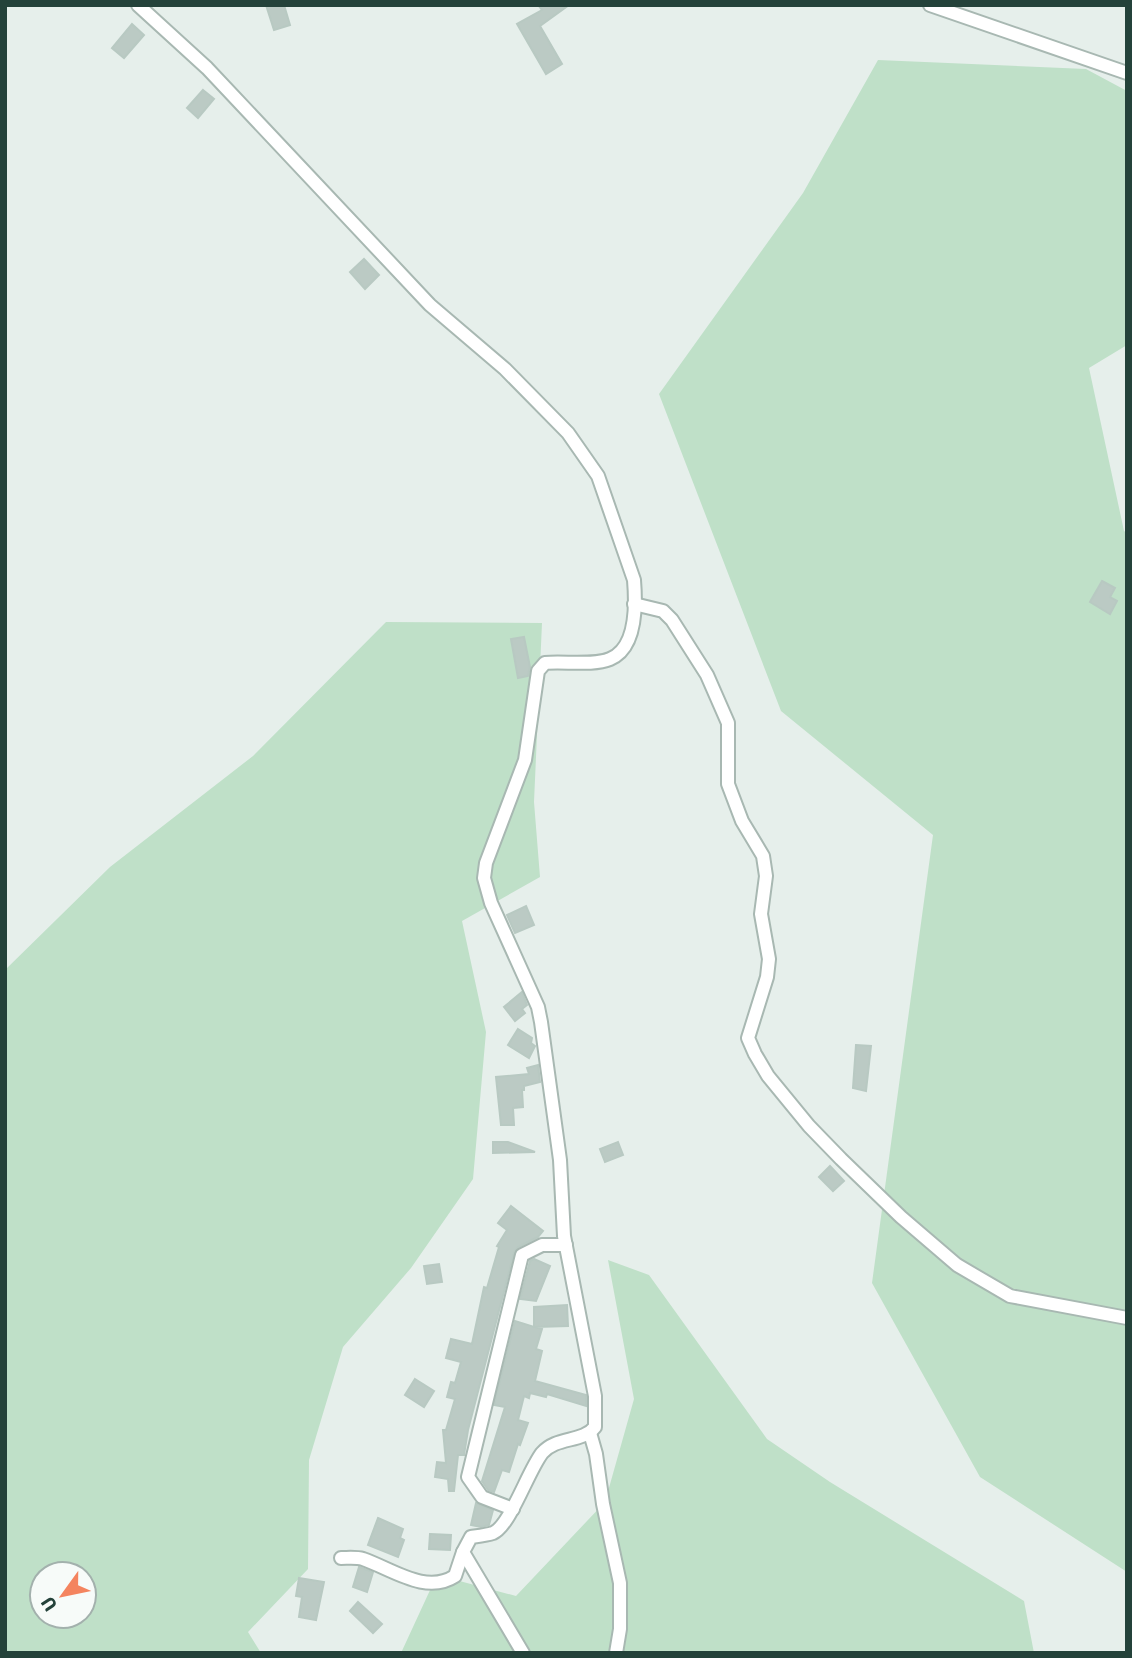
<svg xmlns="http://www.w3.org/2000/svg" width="1132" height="1658" viewBox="0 0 1132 1658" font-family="Signika,sans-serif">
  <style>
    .green { fill: #bfe0c8; fill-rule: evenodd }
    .building { fill: #bbcac4; stroke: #b8c9c2; stroke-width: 2 }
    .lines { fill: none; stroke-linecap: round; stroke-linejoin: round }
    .minor-casing { stroke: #a8b8b2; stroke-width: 16 }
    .minor { stroke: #fff; stroke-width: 12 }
  </style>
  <rect width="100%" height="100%" fill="#e6efeb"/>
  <g class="green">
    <path d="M878 60 1086 69 1127 91V345L1089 368 1124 531 1127 533V1572L980 1477 872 1283 933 835 781 711 659 394 803 193Z"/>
    <path d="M386 622 542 623 534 802 540 877 462 921 486 1032 473 1179 411 1268 343 1347 309 1460 308 1569 248 1632 261 1653H5V970L110 867 253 756ZM42 1574H84V1616H42Z"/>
    <path d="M608 1260 649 1275 767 1439 830 1482 1024 1601 1034 1653H401L437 1575 516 1596 605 1502 634 1399Z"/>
  </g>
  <g class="building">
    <path d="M266 5H284L290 25 274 30Z"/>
    <path d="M538 5H569L540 26 562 64 546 74 517 24 542 10Z"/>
    <path d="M132 24 144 35 124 58 112 48Z"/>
    <path d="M203 90 214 99 198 118 187 108Z"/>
    <path d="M364 259 379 275 365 289 350 272Z"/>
    <path d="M1102 581 1115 588 1110 597 1117 601 1110 614 1090 602Z"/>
    <path d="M524 637 530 667 528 676 518 678 511 639Z"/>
    <path d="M526 906 534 925 515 933 507 915Z"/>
    <path d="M522 992 527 1005 522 1009 525 1013 515 1021 504 1007Z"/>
    <path d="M518 1029 532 1038 531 1043 535 1046 529 1058 508 1045Z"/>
    <path d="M856 1045 871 1046 866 1091 853 1088Z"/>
    <path d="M538 1065 540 1082 524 1086V1090H522L523 1107 513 1108 514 1125H501L496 1077 529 1074 527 1068Z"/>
    <path d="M493 1142H508L535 1152 493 1153Z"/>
    <path d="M618 1142 623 1155 605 1162 600 1149Z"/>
    <path d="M830 1166 844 1181 833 1191 819 1177Z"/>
    <path d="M511 1206 543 1231 538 1237 518 1247 514 1253 468 1430 464 1455H458L454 1491H449L448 1479 435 1477 437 1462 446 1463 443 1430H446L455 1399 447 1397 451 1382 455 1383 461 1362 446 1358 451 1339 472 1344 484 1287 487 1288 499 1247 497 1246 507 1230 498 1223Z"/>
    <path d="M534 1259 550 1266 536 1301 520 1299 530 1261Z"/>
    <path d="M439 1264 442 1282 427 1284 424 1266Z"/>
    <path d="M567 1305 568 1326 535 1327 542 1329 536 1349 542 1351 535 1381 586 1395V1406L547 1394 546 1397 530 1393 529 1398 524 1396 518 1420 528 1423 520 1445 518 1444 509 1472 502 1470 494 1492 488 1490 482 1481 505 1407 494 1405 515 1321 534 1327V1307Z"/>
    <path d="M415 1379 434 1391 424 1407 405 1395Z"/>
    <path d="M476 1503 493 1510 489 1525 481 1527 471 1525Z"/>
    <path d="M378 1518 403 1529 400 1538 404 1540 398 1557 368 1545Z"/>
    <path d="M430 1534 451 1535 450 1550 429 1549Z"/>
    <path d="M359 1567 373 1572 367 1592 353 1587Z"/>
    <path d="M299 1578 324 1582 316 1620 299 1617 302 1597 296 1596Z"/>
    <path d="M358 1602 382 1624 373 1633 350 1611Z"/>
  </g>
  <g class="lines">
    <g class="minor-casing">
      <g id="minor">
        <path d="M138 5 207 68 430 305 505 369 568 433 598 476 634 580C636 604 637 648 610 659 593 666 563 661 545 663L538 671 525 760 486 863 484 878 491 903 538 1007 541 1022 560 1160 564 1236 595 1396V1427C582 1443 557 1436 542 1453 528 1471 510 1526 493 1533 487 1535 478 1536 471 1537L463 1552 523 1653"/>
        <path d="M930 5 1127 73"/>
        <path d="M634 604 663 611 672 620 707 675 728 723V784L742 821 763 856 766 876 761 914 769 959 767 977 748 1038 755 1054 768 1076 809 1126 841 1159 901 1217 957 1265 1010 1296 1127 1318"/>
        <path d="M590 1433 596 1454 603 1504 620 1583V1629L616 1653"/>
        <path d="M513 1509 482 1497 468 1477 522 1255 542 1245H566"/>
        <path d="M341 1558C348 1558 356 1557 363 1559 392 1569 426 1595 455 1576L463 1552"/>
      </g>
    </g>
    <use href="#minor" class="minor"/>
  </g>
  <rect width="1132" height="1658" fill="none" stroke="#24423a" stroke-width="14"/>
  <g transform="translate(63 1595) rotate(237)"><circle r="33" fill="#f7fbf9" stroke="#a3b1ad" stroke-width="2"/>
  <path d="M0-5L12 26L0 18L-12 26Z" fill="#f4845f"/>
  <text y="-10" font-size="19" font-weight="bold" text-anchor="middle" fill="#24423a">U</text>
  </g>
</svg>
